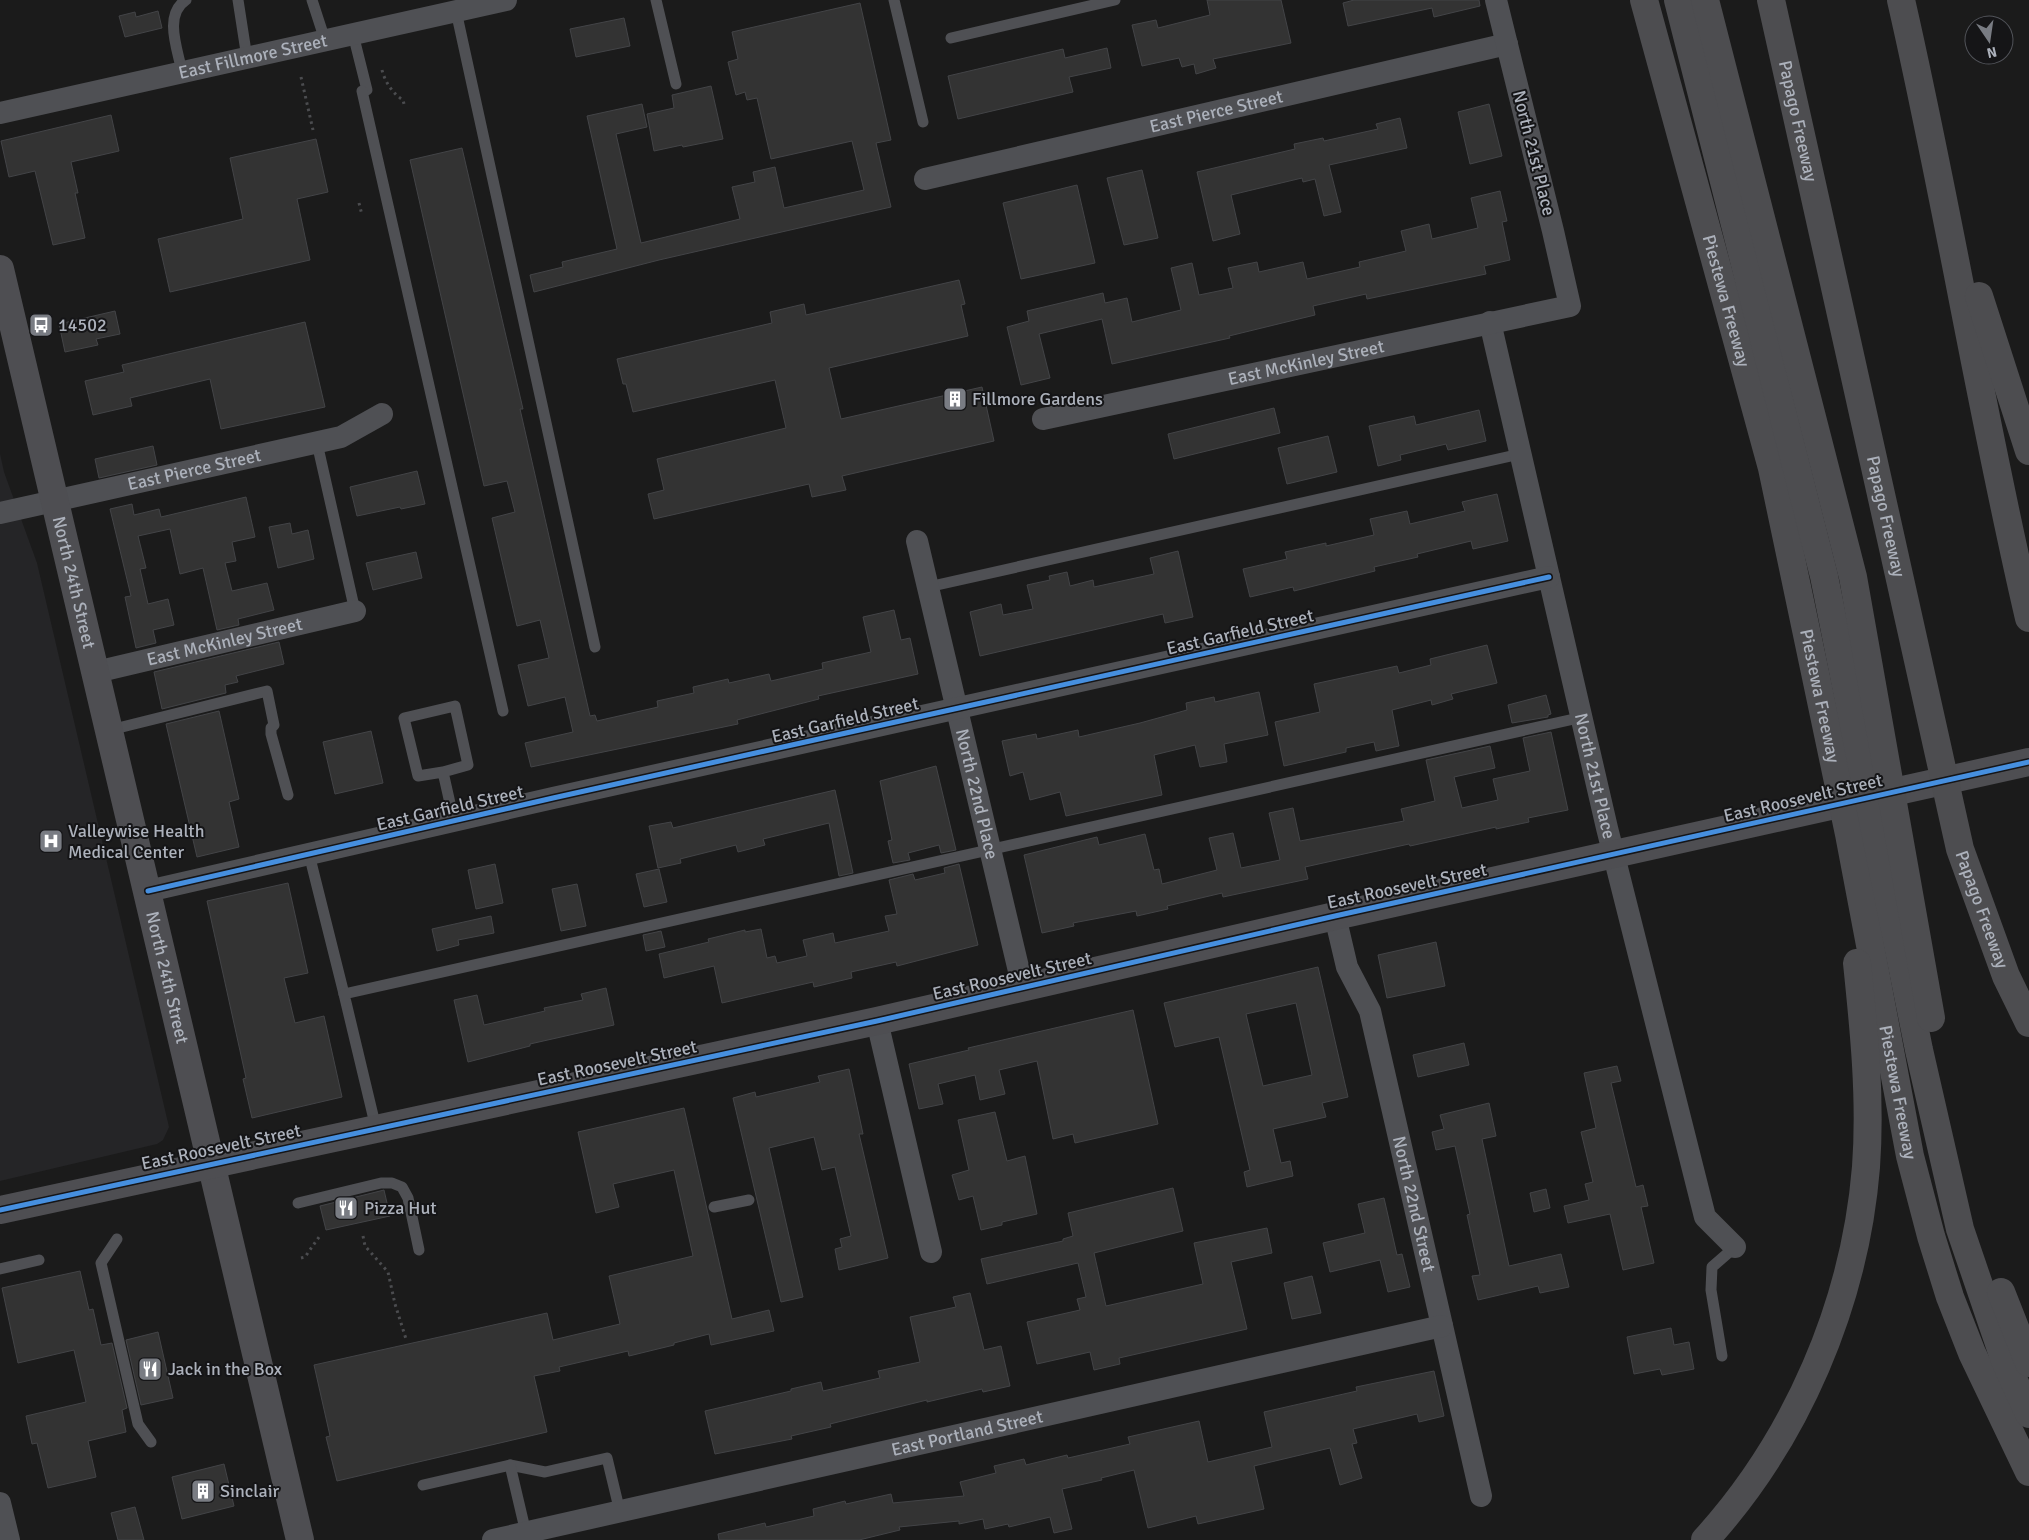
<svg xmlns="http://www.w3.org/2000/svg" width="2029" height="1540" viewBox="0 0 2029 1540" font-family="Signika,sans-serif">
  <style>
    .built { fill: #252527 }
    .building { fill: #333; stroke: #434447; fill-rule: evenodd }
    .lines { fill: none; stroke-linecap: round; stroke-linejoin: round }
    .path { stroke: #4b4c4f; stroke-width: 3; stroke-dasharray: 2.5 4; stroke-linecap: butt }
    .lane { stroke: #4f5054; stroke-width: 11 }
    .street { stroke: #4f5054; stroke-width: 22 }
    .secondary { stroke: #4e4e52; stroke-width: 28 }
    .highway { stroke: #4d4d50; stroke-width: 28 }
    .cycleway-casing { stroke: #151517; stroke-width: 8 }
    .cycleway { stroke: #468fdf; stroke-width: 5 }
    .labels { text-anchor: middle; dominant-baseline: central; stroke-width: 4; stroke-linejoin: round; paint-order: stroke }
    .street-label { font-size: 18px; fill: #acb1bb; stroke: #151517 }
    .poi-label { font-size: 18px; fill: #acb1bb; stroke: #151517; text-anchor: start }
  </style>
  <rect width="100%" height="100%" fill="#1b1b1b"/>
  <path class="built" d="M0 454 4 472 37 563 169 1127 163 1140 157 1144 0 1181Z"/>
  <g class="building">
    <path d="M1207 0H1281L1291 43 1213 59 1216 68 1196 74 1194 64 1182 67 1179 58 1142 66 1132 25 1156 20 1158 28 1210 15Z"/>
    <path d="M1354 0H1479L1480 6 1434 17 1432 8 1348 26 1343 3Z"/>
    <path d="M860 3 891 140 876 143 891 207 659 260 534 292 530 275 563 267 562 262 617 249 587 116 642 104 647 127 616 134 641 243 740 219 732 187 755 182 753 172 775 167 784 208 864 190 852 141 771 159 757 98 747 100 745 92 736 95 728 62 738 59 732 32Z"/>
    <path d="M158 11 162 28 125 37 119 16 135 12 136 17Z"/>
    <path d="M624 18 630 46 576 57 570 29Z"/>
    <path d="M1107 48 1111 68 1069 77 1073 92 958 119 948 76 1063 49 1065 58Z"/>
    <path d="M711 86 723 139 683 147 682 145 654 151 647 114 674 108 672 95Z"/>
    <path d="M1489 104 1502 156 1470 164 1458 112Z"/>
    <path d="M111 115 119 151 71 162 78 193H75L85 238 53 245 35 171 9 177 1 141Z"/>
    <path d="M1400 118 1407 148 1329 165 1341 212 1324 216 1315 179 1303 182 1302 178 1231 195 1240 234 1213 241 1197 172 1295 149 1294 144 1323 138 1324 141 1378 129 1376 124Z"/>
    <path d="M316 139 328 192 297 199 310 260 170 292 158 239 243 219 230 158Z"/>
    <path d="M462 148 523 409H520L590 716 595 715 597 721 658 707 657 701 694 693 693 687 728 679 729 683 769 674 771 681 823 669 822 663 871 652 863 617 894 610 901 640 910 638 918 674 818 696 819 699 737 720 738 724 531 767 525 743 573 732 565 697 528 706 518 665 549 658 540 620 517 626 492 518 515 512 507 481 484 486 410 160Z"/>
    <path d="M1142 170 1158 238 1124 245 1107 178Z"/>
    <path d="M1077 185 1095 263 1021 279 1003 203Z"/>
    <path d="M1500 191 1507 221 1502 222 1510 260 1484 266 1486 274 1367 299 1366 294 1313 306 1315 315 1229 336 1230 338 1112 364 1102 319 1039 334 1050 378 1021 385 1007 327 1029 321 1027 311 1103 293 1105 303 1127 298 1132 322 1181 310 1171 268 1192 263 1199 295 1233 288 1228 268 1257 262 1259 272 1303 262 1307 279 1360 267 1359 262 1406 251 1401 231 1429 224 1432 239 1478 228 1471 198Z"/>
    <path d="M959 280 965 304 961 305 968 336 829 368 841 419 982 387 994 441 842 476 846 490 812 497 809 484 654 519 648 494 664 490 657 459 786 428 775 380 633 412 626 384H623L617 359 772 323 770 312 804 304 806 315Z"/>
    <path d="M115 311 120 334 96 339 98 345 65 352 59 324Z"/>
    <path d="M305 322 325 407 221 429 210 379 130 398 132 406 93 415 85 381 124 372 122 365Z"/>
    <path d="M1274 408 1280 433 1174 459 1168 434Z"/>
    <path d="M1479 410 1486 441 1448 450 1446 444 1400 455 1401 460 1378 466 1369 426 1414 416 1416 425Z"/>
    <path d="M1328 436 1337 472 1287 484 1278 448Z"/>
    <path d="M153 446 157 465 99 478 95 459Z"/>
    <path d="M417 471 425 504 401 509 400 507 357 516 350 487Z"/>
    <path d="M1497 494 1508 541 1473 549 1471 541 1417 554 1418 557 1374 567 1375 571 1334 581 1294 591 1293 587 1250 597 1243 569 1287 559 1285 552 1326 543V546L1374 535 1370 519 1407 511 1410 524 1465 511 1462 502Z"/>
    <path d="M246 497 255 537 232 542 236 561 225 563 232 591 267 583 274 610 238 619 239 625 217 630 203 568 180 574 170 529 138 536 146 568 140 569 148 604 168 599 174 625 153 630 156 643 136 648 125 597 131 596 110 509 132 504 134 515 159 509 161 517Z"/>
    <path d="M290 523 292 534 308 530 314 559 278 568 269 527Z"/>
    <path d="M1178 551 1193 617 1165 623 1163 614 980 656 970 612 1001 604 1003 615 1033 609 1027 585 1050 580 1049 576 1067 572 1070 586 1093 580 1094 587 1154 574 1150 558Z"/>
    <path d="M416 552 422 578 373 590 366 563Z"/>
    <path d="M279 642 284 664 236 676 238 682 225 685 226 693 162 709 154 672Z"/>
    <path d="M1487 645 1497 683 1451 694 1453 699 1432 705 1431 700 1392 710 1399 746 1376 751 1374 742 1346 748V752L1284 766 1275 722 1320 712 1314 684 1397 666 1399 673 1431 665 1430 659Z"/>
    <path d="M1259 692 1268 735 1224 744 1227 762 1200 767 1195 745 1154 755 1162 795 1066 816 1060 792 1030 800 1023 772 1010 776 1002 741 1036 734 1037 739 1078 730 1079 737 1140 723 1187 710 1186 703 1214 697 1215 702Z"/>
    <path d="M1546 695 1551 714 1548 715V717L1512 723 1508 705Z"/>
    <path d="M219 711 239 799 229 802 239 847 197 857 166 724Z"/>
    <path d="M371 731 383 783 335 794 323 742Z"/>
    <path d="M1551 732 1568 810 1528 818 1529 822 1496 829V827L1410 846 1409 844 1305 867 1308 879 1223 897 1222 893 1167 906 1168 909 1137 916 1136 911 1073 923 1074 926 1042 933 1024 855 1097 837 1099 845 1145 834 1154 870 1159 869 1162 884 1217 870 1209 838 1233 833 1241 868 1280 860 1269 813 1293 808 1300 841 1404 821 1401 809 1435 801 1426 760 1490 746 1495 768 1454 777 1462 808 1498 800 1493 779 1530 771 1523 738Z"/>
    <path d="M936 766 956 850 941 853 939 845 908 853 910 860 893 863 888 841 892 840 880 781Z"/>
    <path d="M835 790 853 873 839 876 829 823 763 839 765 845 738 852 736 845 680 859 681 863 658 868 649 826 671 822 673 828Z"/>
    <path d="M495 864 503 903 476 909 468 870Z"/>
    <path d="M959 864 978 945 897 966 896 962 851 972 852 978 814 987 813 982 722 1003 714 966 664 978 659 954 709 942 708 939 745 930V932L761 929 767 958 775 956 777 963 807 956 803 940 833 933 835 943 889 931 885 916 897 914 889 880 913 874 915 880 945 873 944 868Z"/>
    <path d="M659 869 667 902 644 907 636 874Z"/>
    <path d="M288 883 308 973 284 978 295 1023 324 1016 342 1097 252 1118 243 1079 246 1078 207 901Z"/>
    <path d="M577 884 586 926 561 931 552 889Z"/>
    <path d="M491 916 494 933 458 940 459 945 437 951 432 929Z"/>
    <path d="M661 931 665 947 646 951 643 935Z"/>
    <path d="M1436 942 1445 986 1387 998 1378 955Z"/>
    <path d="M1318 967 1348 1097 1322 1103 1326 1117 1273 1129 1281 1163 1290 1161 1293 1176 1247 1187 1244 1172 1250 1170 1219 1037 1175 1047 1164 1003ZM1296 1003 1312 1075 1263 1086 1246 1014Z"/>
    <path d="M606 988 614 1025 530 1044V1046L468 1062 454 1000 477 995 484 1025 545 1011 544 1008 583 1000 581 994Z"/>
    <path d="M1133 1010 1158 1124 1075 1143 1073 1134 1053 1139 1037 1061 999 1070 1005 1094 980 1100 975 1075 938 1084 943 1104 919 1109 909 1064 969 1050 968 1048Z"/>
    <path d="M1464 1043 1469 1065 1418 1077 1413 1055Z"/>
    <path d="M1617 1066 1621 1081 1611 1083 1636 1187 1643 1185 1648 1206 1641 1207 1654 1263 1623 1270 1610 1214 1568 1223 1564 1206 1589 1200 1585 1184 1593 1182 1581 1132 1596 1128 1584 1073Z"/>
    <path d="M849 1069 863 1134H859L888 1258 839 1270 835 1249 842 1247 840 1239 851 1236 835 1167 822 1170 814 1137 769 1148 803 1297 781 1302 733 1098 755 1092 756 1097 820 1082 818 1076Z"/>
    <path d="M1489 1103 1496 1136 1482 1139 1509 1266 1561 1254 1569 1287 1540 1293 1538 1286 1478 1300 1472 1276 1480 1275 1467 1215 1470 1214 1455 1146 1436 1150 1432 1132 1444 1129 1440 1115Z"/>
    <path d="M684 1108 732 1319 769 1310 774 1331 711 1345 709 1334 674 1343V1345L629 1356 628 1351 559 1367 560 1371 534 1376 547 1432 337 1481 326 1437 330 1436 314 1365 547 1313 553 1340 620 1324 609 1276 693 1256 674 1170 613 1184 619 1207 596 1213 578 1132Z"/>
    <path d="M995 1112 1007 1161 1025 1156 1037 1214 1002 1222V1225L981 1230 973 1196 959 1200 952 1175 969 1170 958 1120Z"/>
    <path d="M1173 1188 1183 1231 1094 1253 1106 1306 1203 1284 1194 1243 1267 1228 1272 1253 1231 1262 1247 1329 1119 1358 1120 1364 1094 1370 1090 1352 1037 1364 1027 1322 1080 1310 1077 1299 1086 1297 1078 1263 987 1284 981 1259 1063 1241V1239L1073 1236 1068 1213Z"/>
    <path d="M1546 1189 1550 1208 1534 1212 1530 1193Z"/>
    <path d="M384 1190 390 1216 326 1230 320 1206Z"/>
    <path d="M1384 1198 1397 1255 1402 1254 1410 1287 1388 1292 1380 1260 1330 1272 1323 1243 1365 1233 1358 1204Z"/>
    <path d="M80 1271 89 1310 93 1309 101 1345 112 1343 127 1408 122 1410 126 1432 88 1441 96 1477 48 1488 37 1443 32 1444 26 1416 86 1402 74 1350 18 1363 2 1288Z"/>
    <path d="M1312 1276 1321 1313 1292 1319 1284 1283Z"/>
    <path d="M970 1293 984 1350 1001 1346 1010 1386 983 1392 982 1389 927 1402V1400L830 1424 831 1427 791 1436 792 1439 715 1454 705 1411 791 1391V1389L821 1382 823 1391 880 1378 878 1371 920 1362 910 1317 956 1307 953 1297Z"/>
    <path d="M1671 1328 1674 1345 1689 1342 1694 1369 1662 1375 1660 1369 1634 1374 1627 1337Z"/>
    <path d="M158 1332 173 1398 141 1405 126 1340Z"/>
    <path d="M1434 1371 1444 1416 1419 1422 1417 1414 1353 1429 1357 1443 1352 1444 1362 1478 1340 1485 1330 1448 1254 1466 1264 1509 1198 1524 1196 1516 1148 1528 1134 1470 1101 1478 1102 1480 1062 1489 1072 1529 1054 1533 1050 1517 1009 1527 1008 1524 985 1529 983 1519 959 1524V1521L899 1527 900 1530 859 1540H719L718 1534 765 1523 766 1527 814 1516 813 1509 845 1501 846 1504 891 1494 893 1503 964 1496 960 1482 996 1473 994 1466 1024 1459 1026 1465 1067 1455 1068 1458 1130 1444 1128 1437 1199 1421 1208 1462 1272 1447 1264 1412 1357 1391 1356 1387Z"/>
    <path d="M224 1464 234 1506 182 1519 172 1477Z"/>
    <path d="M135 1507 144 1540H118L111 1513Z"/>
  </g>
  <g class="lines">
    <g class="path">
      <path d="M382 70C385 82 393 94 403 100L404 104"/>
      <path d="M301 77 313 130"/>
      <path d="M359 203 362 215"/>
      <path d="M363 1236 365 1246 388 1272 395 1304 406 1339"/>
      <path d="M301 1258 305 1257 319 1237"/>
    </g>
    <g class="lane">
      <path d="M238 0 247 58"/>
      <path d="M312 0 325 40"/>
      <path d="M656 0 676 84"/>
      <path d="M894 0 923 122"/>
      <path d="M456 11 595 647"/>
      <path d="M353 34 367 90"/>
      <path d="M951 38 1115 0"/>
      <path d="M182 72C178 50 163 15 186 0"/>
      <path d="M362 91 503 711"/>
      <path d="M317 443 355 611"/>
      <path d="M928 587 1520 454"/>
      <path d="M110 730 267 691 274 725 271 728V734L288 795"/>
      <path d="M443 772 418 776 404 718 455 706 468 765 443 772 454 821"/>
      <path d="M309 854 344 994"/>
      <path d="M376 1128 344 994 1583 717"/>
      <path d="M298 1203 381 1183H392L402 1187 408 1198 419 1250"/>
      <path d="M714 1207 749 1200"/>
      <path d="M117 1239 101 1263 138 1424 151 1442"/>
      <path d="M0 1269 39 1260"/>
      <path d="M1722 1356 1711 1290 1712 1267 1735 1247"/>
      <path d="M510 1465 545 1472 607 1458 620 1512"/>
      <path d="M423 1485 510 1465 526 1533"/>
    </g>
    <g class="street">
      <path id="s1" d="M0 113 506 0"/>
      <path id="s2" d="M925 179 1507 44"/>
      <path id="s3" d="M1490 322 1607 828 1705 1217 1735 1247"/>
      <path id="s4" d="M1043 419 1570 306 1553 231 1496 0"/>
      <path id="s5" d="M0 513 341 437 382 414"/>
      <path id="s6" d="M917 541 1023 988"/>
      <path id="s7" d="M96 672 355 611"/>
      <path d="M148 891 553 798 1549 577"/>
      <path id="s8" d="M1335 916 1347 967 1370 1011 1481 1496"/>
      <path d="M877 1021 931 1252"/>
      <path d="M0 1503 9 1540"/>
      <path id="s9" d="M493 1540 1442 1326"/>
    </g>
    <g class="secondary">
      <path id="s10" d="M0 269 300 1540"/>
      <path d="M0 1210 877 1021 1335 916 2029 762"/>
    </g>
    <g class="highway">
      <path id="s11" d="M1644 0 1772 468 1849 834 1910 1156 1931 1236 1950 1297 1972 1353 2029 1472"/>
      <path d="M1678 0 1824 576 1919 1050 1960 1229 2005 1361 2029 1414"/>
      <path d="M1705 0 1853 577 1931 1018"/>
      <path id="s12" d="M1771 0 1960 849 2006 976 2029 1023"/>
      <path d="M1901 0C1948 205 1981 413 2029 618"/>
      <path d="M1979 296 2029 451"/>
      <path d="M2001 1292 2029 1363"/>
      <path d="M1705 1540C1797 1439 1855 1303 1866 1167 1871 1099 1864 1030 1857 963"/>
    </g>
    <g class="cycleway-casing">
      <g id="cycleway">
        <path d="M148 891 553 798 1549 577"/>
        <path d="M0 1210 877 1021 1335 916 2029 762"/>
      </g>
    </g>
    <use href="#cycleway" class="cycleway"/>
  </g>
  <defs>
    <g id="bus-square" transform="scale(1.25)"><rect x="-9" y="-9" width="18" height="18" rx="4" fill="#797c83" stroke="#151517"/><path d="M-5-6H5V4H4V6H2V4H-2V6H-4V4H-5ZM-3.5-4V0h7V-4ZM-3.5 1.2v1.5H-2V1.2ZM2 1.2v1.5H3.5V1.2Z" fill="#fff"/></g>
    <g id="building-square" transform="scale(1.25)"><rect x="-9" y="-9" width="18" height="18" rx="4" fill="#797c83" stroke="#151517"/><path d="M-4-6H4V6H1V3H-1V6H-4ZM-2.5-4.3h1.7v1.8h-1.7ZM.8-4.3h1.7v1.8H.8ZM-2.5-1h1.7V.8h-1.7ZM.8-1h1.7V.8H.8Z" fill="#fff"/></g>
    <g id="hospital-square" transform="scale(1.25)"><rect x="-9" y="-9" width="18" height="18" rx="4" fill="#797c83" stroke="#151517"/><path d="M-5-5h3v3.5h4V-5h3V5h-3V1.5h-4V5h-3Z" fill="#fff"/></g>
    <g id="restaurant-square" transform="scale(1.25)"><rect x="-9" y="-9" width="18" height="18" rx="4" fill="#797c83" stroke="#151517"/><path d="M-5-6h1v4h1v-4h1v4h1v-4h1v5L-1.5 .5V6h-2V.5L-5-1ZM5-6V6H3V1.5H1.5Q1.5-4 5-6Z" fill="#fff"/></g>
  </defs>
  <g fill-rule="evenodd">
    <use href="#bus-square" x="41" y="325"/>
    <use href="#building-square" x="955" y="399"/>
    <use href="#hospital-square" x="51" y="841"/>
    <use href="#restaurant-square" x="346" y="1208"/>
    <use href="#restaurant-square" x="150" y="1369"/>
    <use href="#building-square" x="203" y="1491"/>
  </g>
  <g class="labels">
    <g class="street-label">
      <text stroke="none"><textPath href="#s1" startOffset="259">East Fillmore Street</textPath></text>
      <text stroke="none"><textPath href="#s2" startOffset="299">East Pierce Street</textPath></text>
      <text stroke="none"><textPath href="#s12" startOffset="124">Papago Freeway</textPath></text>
      <text transform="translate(1534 153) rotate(76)">North 21st Place</text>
      <text stroke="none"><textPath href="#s11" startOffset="312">Piestewa Freeway</textPath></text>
      <text stroke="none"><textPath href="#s4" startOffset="269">East McKinley Street</textPath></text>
      <text stroke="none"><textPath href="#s5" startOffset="199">East Pierce Street</textPath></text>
      <text stroke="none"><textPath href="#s12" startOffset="529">Papago Freeway</textPath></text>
      <text stroke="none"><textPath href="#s10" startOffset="322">North 24th Street</textPath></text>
      <text transform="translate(1240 632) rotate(-13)">East Garfield Street</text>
      <text stroke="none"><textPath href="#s7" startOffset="132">East McKinley Street</textPath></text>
      <text stroke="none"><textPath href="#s11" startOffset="718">Piestewa Freeway</textPath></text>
      <text transform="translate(845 720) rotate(-13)">East Garfield Street</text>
      <text stroke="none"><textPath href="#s3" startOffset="466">North 21st Place</textPath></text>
      <text stroke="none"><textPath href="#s6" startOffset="260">North 22nd Place</textPath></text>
      <text transform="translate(1803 798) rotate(-13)">East Roosevelt Street</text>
      <text transform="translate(450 808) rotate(-13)">East Garfield Street</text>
      <text transform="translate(1407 886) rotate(-12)">East Roosevelt Street</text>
      <text stroke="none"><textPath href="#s12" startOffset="934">Papago Freeway</textPath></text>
      <text transform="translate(1012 976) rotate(-13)">East Roosevelt Street</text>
      <text stroke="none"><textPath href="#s10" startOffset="728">North 24th Street</textPath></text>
      <text transform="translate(617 1063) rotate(-12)">East Roosevelt Street</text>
      <text stroke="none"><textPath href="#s11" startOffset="1122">Piestewa Freeway</textPath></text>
      <text transform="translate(221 1147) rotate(-12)">East Roosevelt Street</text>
      <text stroke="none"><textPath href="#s8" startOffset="300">North 22nd Street</textPath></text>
      <text stroke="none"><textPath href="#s9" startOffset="486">East Portland Street</textPath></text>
    </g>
    <g class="poi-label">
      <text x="58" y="325">14502</text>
      <text x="972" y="399">Fillmore Gardens</text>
      <text x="68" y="831">Valleywise Health<tspan x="68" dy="21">Medical Center</tspan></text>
      <text x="364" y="1208">Pizza Hut</text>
      <text x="168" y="1369">Jack in the Box</text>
      <text x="220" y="1491">Sinclair</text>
    </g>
  </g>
  <g transform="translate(1989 40) rotate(167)"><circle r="24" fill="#151517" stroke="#515359"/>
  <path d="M0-4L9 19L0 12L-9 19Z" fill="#797c83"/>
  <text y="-8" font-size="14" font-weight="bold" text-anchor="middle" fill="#acb1bb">N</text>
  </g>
</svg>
